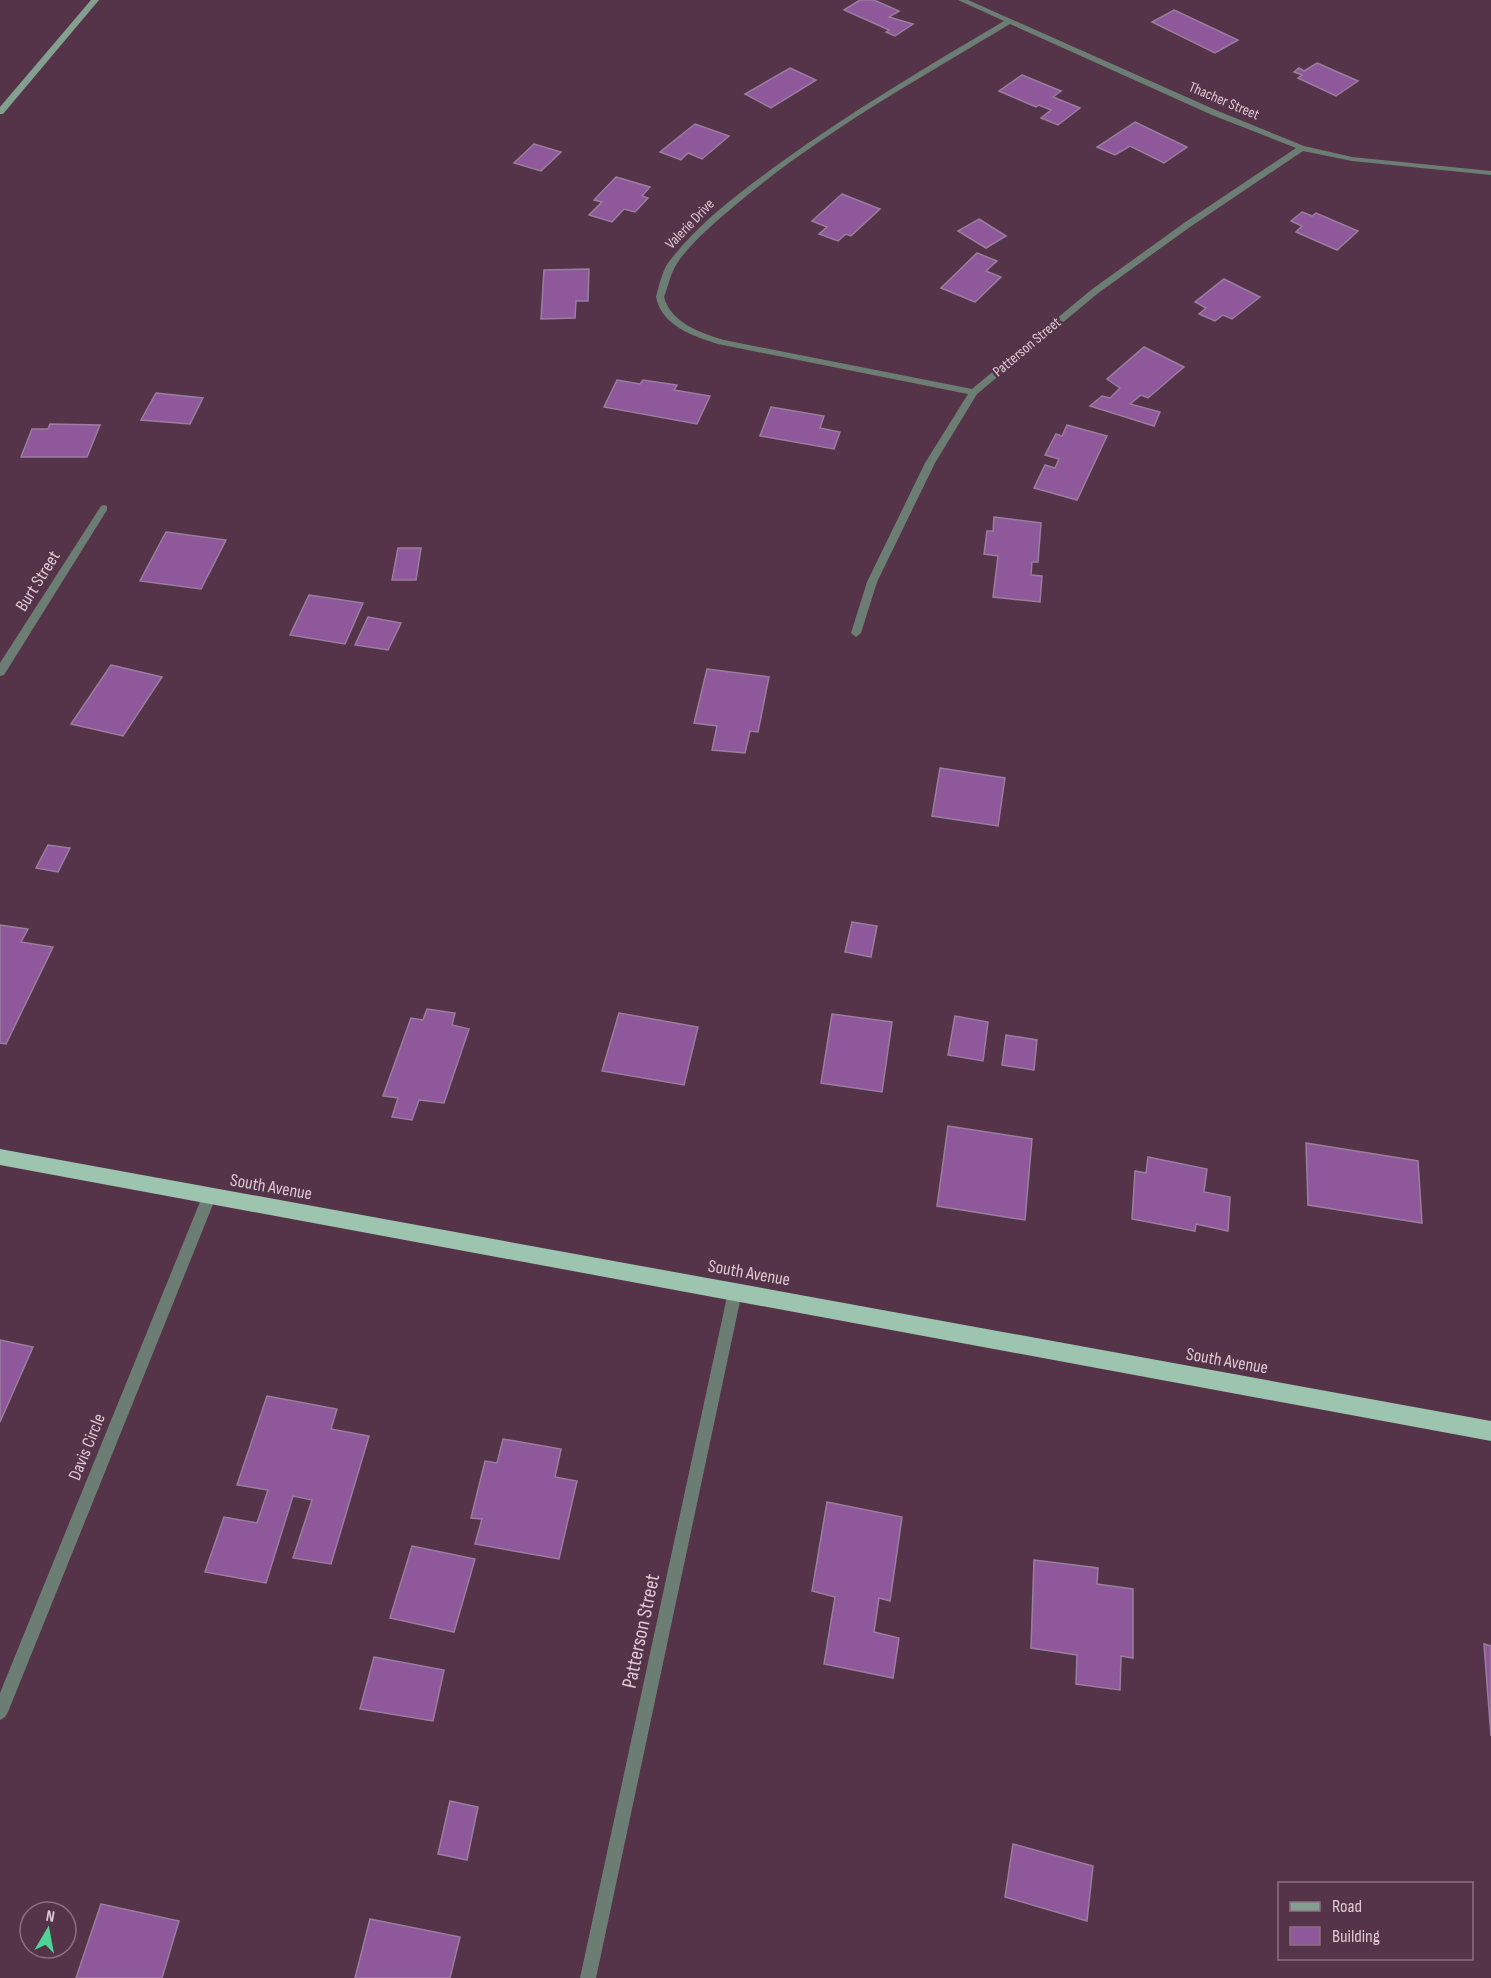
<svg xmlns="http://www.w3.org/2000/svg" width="1491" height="1978" viewBox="0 0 1491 1978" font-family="'Sofia Sans Condensed',sans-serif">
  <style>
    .building { fill: #8f589b; stroke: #9a7e9f; stroke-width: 1.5 }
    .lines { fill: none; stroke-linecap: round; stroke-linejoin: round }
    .minor { fill: #6c7e73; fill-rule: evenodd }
    .secondary { fill: #839f8f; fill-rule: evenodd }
    .trunk { fill: #9cc4ae; fill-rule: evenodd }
    .labels { text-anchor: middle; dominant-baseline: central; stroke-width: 5; stroke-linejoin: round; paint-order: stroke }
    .far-street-label { font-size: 15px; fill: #dfcad7; stroke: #55344a }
    .street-label { font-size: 18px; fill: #dfcad7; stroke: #55344a }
    .near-street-label { font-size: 21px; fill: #dfcad7; stroke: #55344a }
  </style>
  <rect width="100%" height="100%" fill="#55344a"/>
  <g class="building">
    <path d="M860 0H874L899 11 889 17 913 24 895 36 886 32 889 30 844 10Z"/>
    <path d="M1174 10 1238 40 1215 53 1152 22Z"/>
    <path d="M1317 63 1358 81 1336 96 1298 78 1302 75 1294 72 1299 68 1304 71Z"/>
    <path d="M790 68 816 80 771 108 745 94Z"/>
    <path d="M1022 75 1061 91 1053 97 1080 108 1058 125 1041 118 1051 110 1039 105 1036 107 999 91Z"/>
    <path d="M1135 122 1187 147 1164 163 1130 146 1115 155 1097 147Z"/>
    <path d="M695 124 729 136 702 159 688 153 681 160 660 152Z"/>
    <path d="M534 144 561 152 541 171 514 163Z"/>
    <path d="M616 177 650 187 642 196 648 198 635 212 624 209 612 222 589 215 602 202 594 200Z"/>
    <path d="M842 194 880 209 851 236 846 234 838 241 819 234 827 227 812 221Z"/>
    <path d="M1302 212 1312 216 1316 213 1358 231 1337 250 1296 232 1302 226 1291 221Z"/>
    <path d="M979 219 1006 236 986 248 958 231Z"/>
    <path d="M977 253 997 261 986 271 1001 277 975 302 941 288Z"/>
    <path d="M589 269 588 301H576L575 318 541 319 544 270Z"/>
    <path d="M1224 279 1260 297 1232 319 1223 315 1215 321 1199 314 1206 308 1195 302Z"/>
    <path d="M1144 347 1184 367 1148 398 1141 395 1130 404 1160 412 1154 426 1090 406 1102 396 1110 398 1120 388 1107 379Z"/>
    <path d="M617 380 640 384 643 380 677 385 674 390 710 396 697 424 604 407Z"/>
    <path d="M156 393 203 398 190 424 141 420Z"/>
    <path d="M771 407 824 416 820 428 840 432 834 449 760 436Z"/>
    <path d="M50 424 100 425 87 457H21L32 429H48Z"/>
    <path d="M1067 425 1107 436 1077 500 1034 488 1045 465 1055 468 1059 459 1045 455 1056 434 1062 436Z"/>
    <path d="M994 517 1041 523 1038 562H1032L1031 575 1042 576 1040 602 993 597 998 556 984 554 987 531H993Z"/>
    <path d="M166 532 226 540 201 589 140 581Z"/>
    <path d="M398 548H421L416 580H392Z"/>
    <path d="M309 595 363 603 345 644 290 635Z"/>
    <path d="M368 617 401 623 388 650 355 645Z"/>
    <path d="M111 665 162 677 123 736 71 724Z"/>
    <path d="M707 669 769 677 758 732 750 731 745 753 712 750 717 726 694 723Z"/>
    <path d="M940 768 1005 778 998 826 932 816Z"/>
    <path d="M48 845 70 848 58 872 36 868Z"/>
    <path d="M852 922 877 926 871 957 845 952Z"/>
    <path d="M0 925 28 929 21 942 53 947 6 1044 0 1043Z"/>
    <path d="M427 1009 455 1013 452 1025 469 1029 444 1103 419 1100 412 1120 392 1117 398 1098 383 1096 411 1018 423 1020Z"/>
    <path d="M619 1013 698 1027 684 1085 602 1071Z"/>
    <path d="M832 1014 892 1022 882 1092 821 1083Z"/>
    <path d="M955 1016 988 1022 983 1061 948 1055Z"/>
    <path d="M1006 1035 1037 1040 1034 1070 1002 1065Z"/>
    <path d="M948 1126 1032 1139 1025 1220 937 1206Z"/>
    <path d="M1306 1143 1418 1161 1422 1223 1308 1205Z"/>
    <path d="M1148 1157 1207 1169 1204 1192 1230 1197 1228 1231 1196 1224 1195 1231 1132 1219 1135 1171 1146 1173Z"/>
    <path d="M0 1340 33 1347 0 1422Z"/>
    <path d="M267 1396 337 1409 331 1429 369 1436 331 1564 293 1558 312 1500 293 1496 266 1583 205 1572 224 1517 257 1523 268 1490 237 1485Z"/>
    <path d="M503 1439 561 1449 555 1477 577 1481 559 1559 475 1544 482 1519 471 1518 485 1461 497 1463Z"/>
    <path d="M827 1502 902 1517 890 1601 879 1598 874 1632 899 1638 893 1678 824 1664 835 1597 812 1591Z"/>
    <path d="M412 1546 475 1559 454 1632 390 1618Z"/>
    <path d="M1034 1560 1098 1568 1097 1584 1133 1589V1658L1121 1656 1120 1690 1076 1684 1077 1655 1031 1648Z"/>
    <path d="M1484 1644 1491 1646V1736Z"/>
    <path d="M374 1657 444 1670 433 1721 360 1709Z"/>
    <path d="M450 1801 478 1807 467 1860 438 1854Z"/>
    <path d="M1013 1844 1093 1866 1087 1921 1005 1897Z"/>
    <path d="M101 1904 179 1921 162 1978H76Z"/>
    <path d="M370 1919 460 1937 450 1978H355Z"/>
  </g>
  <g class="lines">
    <g class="minor">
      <path d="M958 0H968L1218 111 1304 146 1352 157 1491 171V175L1352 161 1303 151 1190 227 1097 294 977 394 935 463 877 582 861 633 856 637 851 633 867 582 925 463 968 394 718 344C693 336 662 326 656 297 659 286 662 272 668 263 698 223 740 192 780 163 852 111 928 66 1004 21ZM1010 24 1212 115 1296 148 1184 223 1091 290 972 389 724 340C701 333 671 323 664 297 668 287 670 276 675 267 685 248 715 222 732 208 816 136 915 81 1010 24Z"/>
      <path d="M104 505 107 506V510L4 675 0 676V663L101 506Z"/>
      <path d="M209 1191 214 1193 216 1197 8 1712 5 1717 0 1720V1693L202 1197 204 1193Z"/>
      <path d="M735 1286 740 1287 742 1292 596 1978H580L728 1292 730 1287Z"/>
    </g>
    <path class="secondary" d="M91 0H99L3 114H0V107Z"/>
    <path class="trunk" d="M0 1149 1491 1421V1441L0 1165Z"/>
  </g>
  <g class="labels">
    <g class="far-street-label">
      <text transform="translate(1224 101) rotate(23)">Thacher Street</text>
      <text transform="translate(690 224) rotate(-46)">Valerie Drive</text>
      <text transform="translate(1027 347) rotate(-40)">Patterson Street</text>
    </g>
    <g class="street-label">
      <text transform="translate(38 581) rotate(-58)">Burt Street</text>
      <text transform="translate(271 1187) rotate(10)">South Avenue</text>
      <text transform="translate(749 1273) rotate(10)">South Avenue</text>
      <text transform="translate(1227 1361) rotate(10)">South Avenue</text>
      <text transform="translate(87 1447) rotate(-68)">Davis Circle</text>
    </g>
    <g class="near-street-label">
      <text transform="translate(641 1631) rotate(-78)">Patterson Street</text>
    </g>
  </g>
  <rect x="1278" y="1882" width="195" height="78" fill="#55344a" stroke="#8c7082" stroke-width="1.5"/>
  <rect x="1290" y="1902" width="30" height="9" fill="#839f8f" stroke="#8c7082" stroke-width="1.5"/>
  <text x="1332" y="1912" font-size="18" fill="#dfcad7">Road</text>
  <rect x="1290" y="1927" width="30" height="18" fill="#8f589b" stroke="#8c7082" stroke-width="1.5"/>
  <text x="1332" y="1942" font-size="18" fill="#dfcad7">Building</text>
  <g transform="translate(48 1930) rotate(10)"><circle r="28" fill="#55344a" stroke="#8c7082" stroke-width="1.5"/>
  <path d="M0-4.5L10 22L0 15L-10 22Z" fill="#50d398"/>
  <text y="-9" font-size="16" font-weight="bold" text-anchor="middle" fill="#dfcad7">N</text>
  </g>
</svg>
